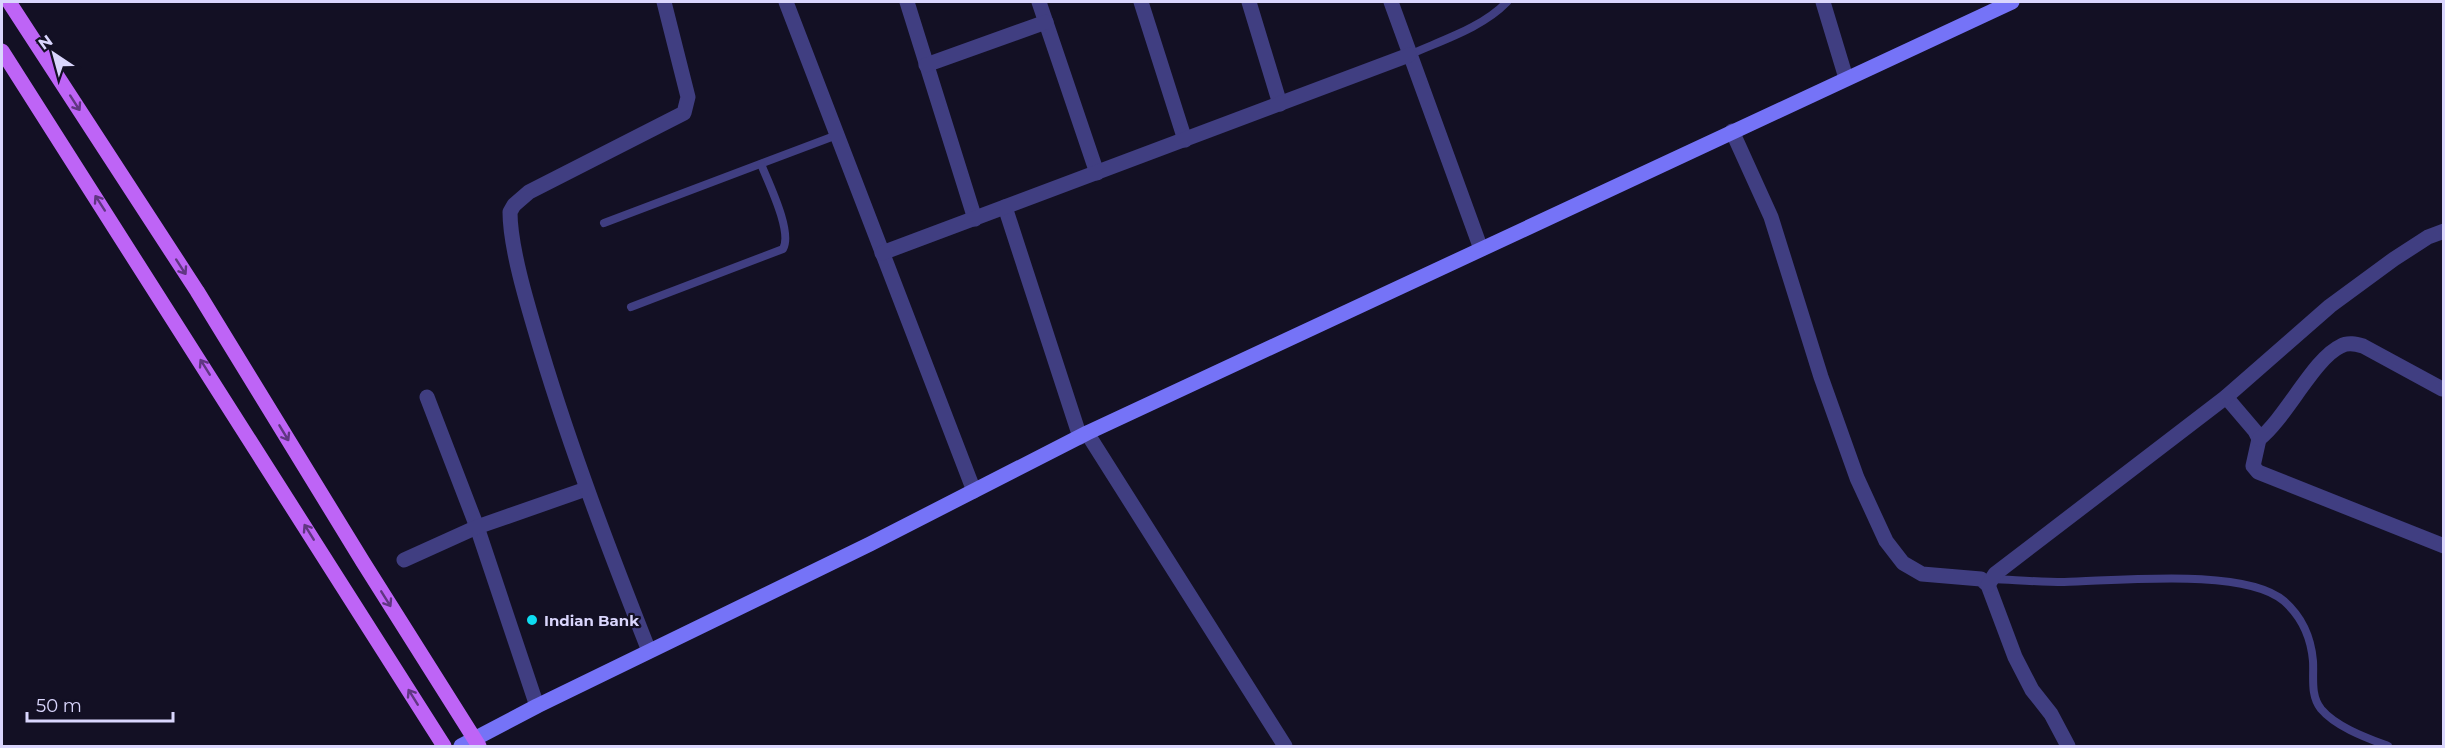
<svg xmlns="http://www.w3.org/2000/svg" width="2445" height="748" viewBox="0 0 2445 748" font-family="Montserrat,sans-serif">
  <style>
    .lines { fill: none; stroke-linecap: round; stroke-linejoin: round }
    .lane { stroke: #403e81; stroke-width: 8 }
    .street { stroke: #403e81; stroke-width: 15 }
    .secondary { stroke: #7573f7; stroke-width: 15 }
    .primary { stroke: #be64f6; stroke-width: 15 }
    .oneway { stroke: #603682 }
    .poi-dot { fill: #0edcf1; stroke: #131024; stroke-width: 2 }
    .labels { text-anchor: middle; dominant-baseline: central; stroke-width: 4.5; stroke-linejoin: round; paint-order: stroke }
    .poi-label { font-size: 15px; font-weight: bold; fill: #dad6fd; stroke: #131024; text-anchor: start }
  </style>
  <rect width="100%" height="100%" fill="#131024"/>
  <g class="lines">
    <g class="lane">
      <path d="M1409 55C1442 40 1482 28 1507 2"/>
      <path d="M604 223 837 135"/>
      <path d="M631 307 783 249C793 232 768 182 761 164"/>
      <path d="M1992 579C2016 580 2040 582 2064 582 2116 581 2245 567 2284 601 2302 617 2311 637 2313 661 2314 677 2310 695 2321 709 2336 727 2367 738 2388 746"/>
    </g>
    <g class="street">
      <path d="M786 2 974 491"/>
      <path d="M907 2 975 219"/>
      <path d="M1039 2 1097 173"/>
      <path d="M1141 2 1185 140"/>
      <path d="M1249 2 1280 104"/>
      <path d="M1391 2 1481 249"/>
      <path d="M1823 2 1846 78"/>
      <path d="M926 65 1046 22"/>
      <path d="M1732 131 1771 217 1821 377 1857 478 1886 541 1903 563 1922 574 1981 579 1988 585 2015 657 2032 690 2051 714 2068 746"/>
      <path d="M1005 207 1080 437"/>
      <path d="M882 253 1409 55"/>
      <path d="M427 397 477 527 537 706"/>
      <path d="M2226 397 2255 431 2259 439 2253 466 2258 472 2444 546"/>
      <path d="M1087 433 1285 746"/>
      <path d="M2259 439C2286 418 2314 358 2341 346 2348 342 2356 344 2363 346L2442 389"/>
      <path d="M404 560 477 527 586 489"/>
      <path d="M1988 585 1995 574 2226 397 2330 306 2394 259 2428 237 2444 231"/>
      <path d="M649 651C610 552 572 453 541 350 530 313 510 250 510 212L514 205 529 192 684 113 688 97 664 2"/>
    </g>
    <path class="secondary" d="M461 746 537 706 870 544 1087 433 2012 2"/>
    <g class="primary">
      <path d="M9 2 197 291 363 562 479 746"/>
      <path d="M2 51 444 746"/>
    </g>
  </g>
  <defs><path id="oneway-shaft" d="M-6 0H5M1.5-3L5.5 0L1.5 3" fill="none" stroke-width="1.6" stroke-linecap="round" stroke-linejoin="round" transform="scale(1.5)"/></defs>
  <g class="oneway">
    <use href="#oneway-shaft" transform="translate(75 103) rotate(57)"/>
    <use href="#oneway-shaft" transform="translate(100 203) rotate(-123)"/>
    <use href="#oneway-shaft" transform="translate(181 267) rotate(57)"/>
    <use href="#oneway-shaft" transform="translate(205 367) rotate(-122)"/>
    <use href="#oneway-shaft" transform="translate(284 433) rotate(59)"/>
    <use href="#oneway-shaft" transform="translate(309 532) rotate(-122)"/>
    <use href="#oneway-shaft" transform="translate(386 599) rotate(58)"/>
    <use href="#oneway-shaft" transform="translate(413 697) rotate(-122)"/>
  </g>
  <circle class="poi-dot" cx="532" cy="620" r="6"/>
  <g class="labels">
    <g class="poi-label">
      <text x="544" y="620">Indian Bank</text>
    </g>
  </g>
  <rect width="2445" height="748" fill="none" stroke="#dad6fd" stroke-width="6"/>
  <g transform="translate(54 54) rotate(324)" stroke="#131024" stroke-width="4.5" paint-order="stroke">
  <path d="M0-4.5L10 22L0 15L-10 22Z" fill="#dad6fd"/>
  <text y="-9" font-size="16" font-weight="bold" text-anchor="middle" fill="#dad6fd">N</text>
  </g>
  <path d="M27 712v9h146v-9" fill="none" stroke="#dad6fd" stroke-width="3"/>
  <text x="36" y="712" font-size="18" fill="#dad6fd" stroke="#131024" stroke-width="4.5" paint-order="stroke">50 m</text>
</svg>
